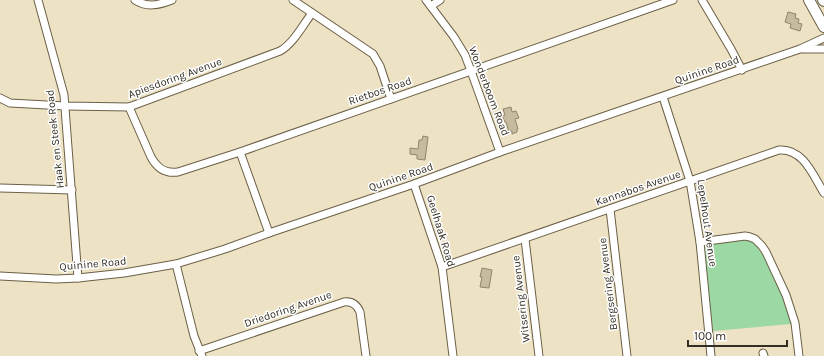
<svg xmlns="http://www.w3.org/2000/svg" width="824" height="356" viewBox="0 0 824 356" font-family="Karla,sans-serif">
  <style>
    .green { fill: #9cd8a3 }
    .building { fill: #c6bb9e; stroke: #90856a }
    .lines { fill: none; stroke-linecap: round; stroke-linejoin: round }
    .street-casing { stroke: #6a6046; stroke-width: 9 }
    .secondary-casing { stroke: #6a6046; stroke-width: 12 }
    .street { stroke: #fff; stroke-width: 7 }
    .secondary { stroke: #fff; stroke-width: 10 }
    .labels { text-anchor: middle; dominant-baseline: central; stroke-width: 3; stroke-linejoin: round; paint-order: stroke }
    .street-label { font-size: 11px; fill: #332e23; stroke: #fff }
  </style>
  <rect width="100%" height="100%" fill="#eee2c5"/>
  <path class="green" d="M743 240C746 240 750 240 752 242 763 249 780 289 785 302 787 309 789 317 791 324L713 331 703 253 704 247 712 243Z"/>
  <g class="building">
    <path d="M788 12 796 14 795 18 799 19 798 23 802 24 800 31 790 28 791 24 785 22Z"/>
    <path d="M511 107 512 112 516 111 519 118 515 119 518 129H517V132L512 134V131L509 132 506 122H505L502 116 505 115 503 109Z"/>
    <path d="M423 136 428 137 425 160 417 159V155L410 154V148L418 149 419 140H422Z"/>
    <path d="M482 268 492 270 489 288 480 287 482 277H480Z"/>
  </g>
  <g class="lines">
    <g class="street-casing">
      <g id="street">
        <path d="M38 0 64 95 78 278"/>
        <path d="M135 0C147 8 159 5 172 0"/>
        <path d="M293 0 373 54 380 66 391 99"/>
        <path d="M426 0 454 37 465 55 471 71 500 152"/>
        <path d="M702 0 731 49 742 70"/>
        <path d="M431 6 440 0"/>
        <path d="M803 49H824"/>
        <path d="M663 97 690 181 700 242 711 356"/>
        <path d="M0 98 10 103 65 106 129 107 280 51C293 44 303 25 312 13"/>
        <path d="M129 107 151 157C157 168 165 174 178 172L240 152 673 0"/>
        <path d="M240 152 269 233"/>
        <path d="M414 184 442 267 453 356"/>
        <path d="M0 188 72 190"/>
        <path d="M610 209 627 356"/>
        <path d="M525 239 539 356"/>
        <path d="M700 242 745 236 750 237 755 239 762 246 766 252 786 295 795 323 799 356"/>
        <path d="M176 264 194 336 202 356"/>
        <path d="M442 267 779 150C803 148 813 175 824 193"/>
        <path d="M0 276 56 279 78 278 124 273 176 264 225 249 269 233 414 184 500 152 800 49 824 38"/>
        <path d="M199 351 344 302C352 301 357 305 360 312L366 356"/>
        <path d="M763 353 764 356"/>
      </g>
    </g>
    <g class="secondary-casing">
      <g id="secondary">
        <path d="M809 0 824 27"/>
        <path d="M823 0 824 1"/>
      </g>
    </g>
    <use href="#street" class="street"/>
    <use href="#secondary" class="secondary"/>
  </g>
  <g class="labels">
    <g class="street-label">
      <text transform="translate(707 70) rotate(-19)">Quinine Road</text>
      <text transform="translate(175 78) rotate(-20)">Apiesdoring Avenue</text>
      <text transform="translate(380 91) rotate(-19)">Rietbos Road</text>
      <text transform="translate(489 91) rotate(69)">Wonderboom Road</text>
      <text transform="translate(55 139) rotate(-96)">Haak en Steek Road</text>
      <text transform="translate(401 177) rotate(-19)">Quinine Road</text>
      <text transform="translate(638 188) rotate(-19)">Kannabos Avenue</text>
      <text transform="translate(707 223) rotate(82)">Lepelhout Avenue</text>
      <text transform="translate(441 231) rotate(73)">Geelhaak Road</text>
      <text transform="translate(93 264) rotate(-5)">Quinine Road</text>
      <text transform="translate(608 284) rotate(-97)">Bergsering Avenue</text>
      <text transform="translate(521 299) rotate(-97)">Witsering Avenue</text>
      <text transform="translate(288 309) rotate(-19)">Driedoring Avenue</text>
    </g>
  </g>
  <path d="M688 340v6h99v-6" fill="none" stroke="#332e23" stroke-width="2"/>
  <text x="694" y="340" font-size="12" fill="#332e23" stroke="#ffffff" stroke-width="3" paint-order="stroke">100 m</text>
</svg>
